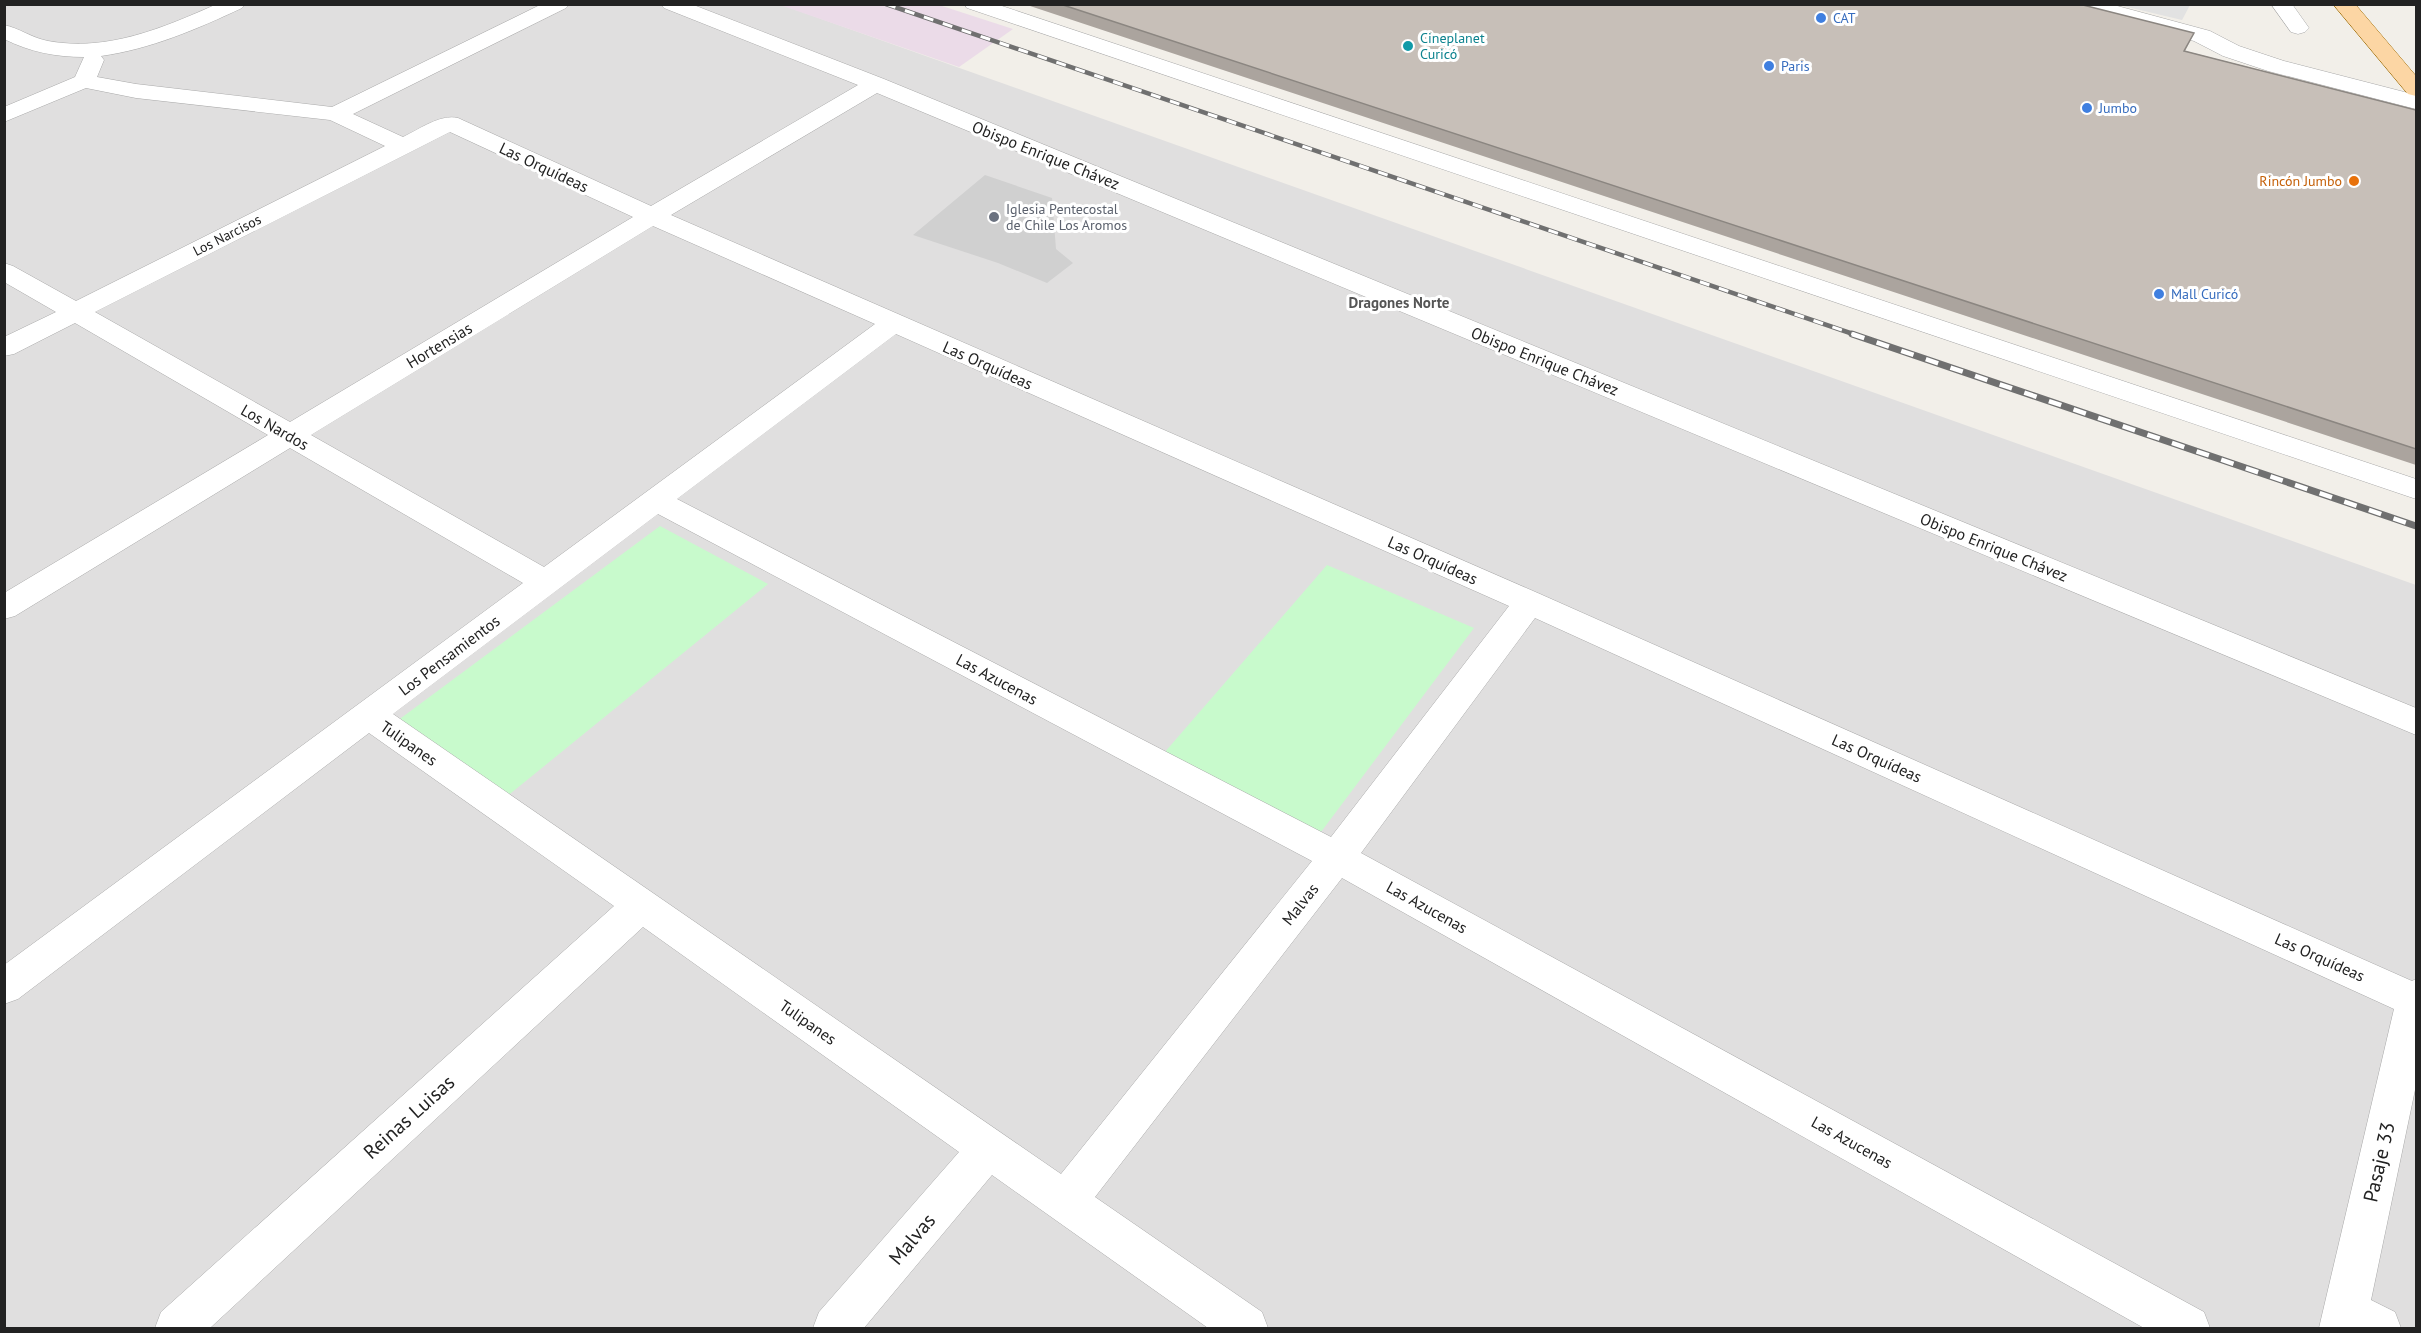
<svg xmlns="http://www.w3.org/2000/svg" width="2421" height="1333" viewBox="0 0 2421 1333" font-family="'PT Sans',sans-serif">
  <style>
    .residential { fill: #e0dfdf }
    .industrial { fill: #ebdbe8 }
    .religious { fill: #d0d0d0 }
    .park { fill: #c8facc }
    .parking { fill: #e2e2e2 }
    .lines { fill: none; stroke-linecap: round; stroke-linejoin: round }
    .minor-casing { stroke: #a9a9a9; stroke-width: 1 }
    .major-casing { stroke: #a06b00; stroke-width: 1 }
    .minor { fill: #fff; fill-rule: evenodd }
    .major { fill: #fcd6a4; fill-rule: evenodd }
    .rail-far1-casing { stroke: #707070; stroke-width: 4.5 }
    .rail-casing { stroke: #707070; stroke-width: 7 }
    .rail-far1 { stroke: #fff; stroke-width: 3; stroke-dasharray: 10; stroke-linecap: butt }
    .rail { stroke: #fff; stroke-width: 4.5; stroke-dasharray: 13; stroke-linecap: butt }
    .wall { fill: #aba49e }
    .building { fill: #c7bfb8; stroke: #8b8681; stroke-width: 1.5 }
    .shop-dot { fill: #3f7fe0; stroke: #fff; stroke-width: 2 }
    .culture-dot { fill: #0f9aa8; stroke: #fff; stroke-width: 2 }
    .food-dot { fill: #e8710a; stroke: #fff; stroke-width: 2 }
    .worship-dot { fill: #6b7280; stroke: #fff; stroke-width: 2 }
    .labels { text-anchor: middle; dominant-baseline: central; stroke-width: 6; stroke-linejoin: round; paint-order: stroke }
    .far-shop-label { font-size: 14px; fill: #366cbe; stroke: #fff; text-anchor: start }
    .far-culture-label { font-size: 14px; fill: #0d838f; stroke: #fff; text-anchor: start }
    .far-food-label { font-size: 14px; fill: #c56008; stroke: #fff; text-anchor: end }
    .far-worship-label { font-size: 14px; fill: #5b616d; stroke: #fff; text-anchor: start }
    .far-street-label { font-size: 14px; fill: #222; stroke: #fff }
    .far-neighbourhood-label { font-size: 15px; font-weight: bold; fill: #555; stroke: #fff }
    .street-label { font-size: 16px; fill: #222; stroke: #fff }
    .near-street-label { font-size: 20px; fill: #222; stroke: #fff }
  </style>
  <rect width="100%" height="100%" fill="#f2efe9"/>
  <path class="residential" d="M5 5H782L2416 585V1328H5Z"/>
  <path class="industrial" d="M780 5H939L1013 29 959 67Z"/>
  <path class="religious" d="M985 175 1052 198 1056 249 1073 263 1047 283 998 263 913 235Z"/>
  <g class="park">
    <path d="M660 526 768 584 505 798 393 724Z"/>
    <path d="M1327 565 1474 628 1309 848 1151 768Z"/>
  </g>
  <path class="parking" d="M2119 5H2190L2182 20Z"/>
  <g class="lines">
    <g class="minor-casing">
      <g id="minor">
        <path d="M217 4H245L242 8C197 29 151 49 101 56L104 60 97 77 136 84 332 107 542 4H569L566 8 353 114 403 137C420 129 440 114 458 118L651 206 858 85 664 8 661 4H691L884 79 2416 708V735L877 93 671 215 1540 594 2412 981 2416 979V1085L2371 1300 2395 1312 2401 1328H2319L2394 1009 1535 618 1361 853 2204 1312 2210 1328H2144L1342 878 1095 1197 1262 1312 1268 1328H1208L992 1175 864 1328H813L819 1312 959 1152 643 927 210 1328H155L161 1312 614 906 369 733 18 999 4 1004V965L523 583 290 448 15 616 4 619V593L268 435 75 323 14 354 4 356V337L56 312 4 282V263L13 266 76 301 385 146 330 120 136 98 86 88 4 122V107L75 77 84 57C56 57 30 52 4 39V25C19 28 32 38 48 41 107 52 163 28 217 4ZM450 132 633 217 290 422 95 312ZM653 226 875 324 544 567 311 435ZM896 334 1509 606 1331 837 677 499ZM658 514 1312 861 1061 1174 393 714Z"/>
        <path d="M964 4H996L2416 479V499L967 8Z"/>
        <path d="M2074 4H2110L2210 31 2239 46 2284 61 2416 95V109L2268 71 2223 56 2194 41 2077 8Z"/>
        <path d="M2271 4H2292L2309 28 2305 32 2298 34 2291 32Z"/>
      </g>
    </g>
    <g class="major-casing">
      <path id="major" d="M2333 4H2355L2416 76V96L2408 94Z"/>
    </g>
    <use href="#minor" class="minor"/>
    <use href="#major" class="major"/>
    <g class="rail-far1-casing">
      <path id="rail-far1" d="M886 4 1856 335"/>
    </g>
    <g class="rail-casing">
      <path id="rail" d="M1852 334 2416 526"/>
    </g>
    <use href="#rail-far1" class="rail-far1"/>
    <use href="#rail" class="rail"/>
  </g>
  <path class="wall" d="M1024 4H2079L2194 33 2185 51 2416 110V465Z"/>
  <path class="building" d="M1060 4H2079L2194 33 2184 51 2416 110V449Z"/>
  <g class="shop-dot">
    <circle cx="1821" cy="18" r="6"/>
    <circle cx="1769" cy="66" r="6"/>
    <circle cx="2087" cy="108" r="6"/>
    <circle cx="2159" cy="294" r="6"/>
  </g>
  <circle class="culture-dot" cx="1408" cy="46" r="6"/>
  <circle class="food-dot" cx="2354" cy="181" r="6"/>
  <circle class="worship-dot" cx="994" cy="217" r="6"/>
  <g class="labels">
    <g class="far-shop-label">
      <text x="1833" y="18">CAT</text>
      <text x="1781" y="66">Paris</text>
      <text x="2099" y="108">Jumbo</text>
      <text x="2171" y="294">Mall Curicó</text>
    </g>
    <g class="far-culture-label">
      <text x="1420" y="38">Cineplanet<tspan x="1420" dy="16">Curicó</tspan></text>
    </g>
    <g class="far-food-label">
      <text x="2342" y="181">Rincón Jumbo</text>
    </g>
    <g class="far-worship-label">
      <text x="1006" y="209">Iglesia Pentecostal<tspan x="1006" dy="16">de Chile Los Aromos</tspan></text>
    </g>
    <g class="far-street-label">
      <text transform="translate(227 235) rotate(-27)">Los Narcisos</text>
    </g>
    <g class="far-neighbourhood-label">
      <text x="1399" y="302">Dragones Norte</text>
    </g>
    <g class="street-label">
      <text transform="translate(1046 155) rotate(22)">Obispo Enrique Chávez</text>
      <text transform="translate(544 167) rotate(25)">Las Orquídeas</text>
      <text transform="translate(439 345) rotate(-31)">Hortensias</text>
      <text transform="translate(1545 361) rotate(22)">Obispo Enrique Chávez</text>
      <text transform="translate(988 365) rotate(24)">Las Orquídeas</text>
      <text transform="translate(275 427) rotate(30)">Los Nardos</text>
      <text transform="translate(1994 547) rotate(22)">Obispo Enrique Chávez</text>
      <text transform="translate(1433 560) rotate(24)">Las Orquídeas</text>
      <text transform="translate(449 655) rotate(-37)">Los Pensamientos</text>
      <text transform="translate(997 679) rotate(28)">Las Azucenas</text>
      <text transform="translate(409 743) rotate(35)">Tulipanes</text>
      <text transform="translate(1877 758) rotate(24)">Las Orquídeas</text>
      <text transform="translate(1300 904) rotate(-52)">Malvas</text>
      <text transform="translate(1427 907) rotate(29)">Las Azucenas</text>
      <text transform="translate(2320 957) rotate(24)">Las Orquídeas</text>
      <text transform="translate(808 1022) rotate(35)">Tulipanes</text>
      <text transform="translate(1852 1142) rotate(29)">Las Azucenas</text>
    </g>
    <g class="near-street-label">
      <text transform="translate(409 1117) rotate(-42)">Reinas Luisas</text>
      <text transform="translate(2379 1162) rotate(-77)">Pasaje 33</text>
      <text transform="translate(912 1239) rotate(-50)">Malvas</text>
    </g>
  </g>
  <rect width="2421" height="1333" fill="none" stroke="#222222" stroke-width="12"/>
</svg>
